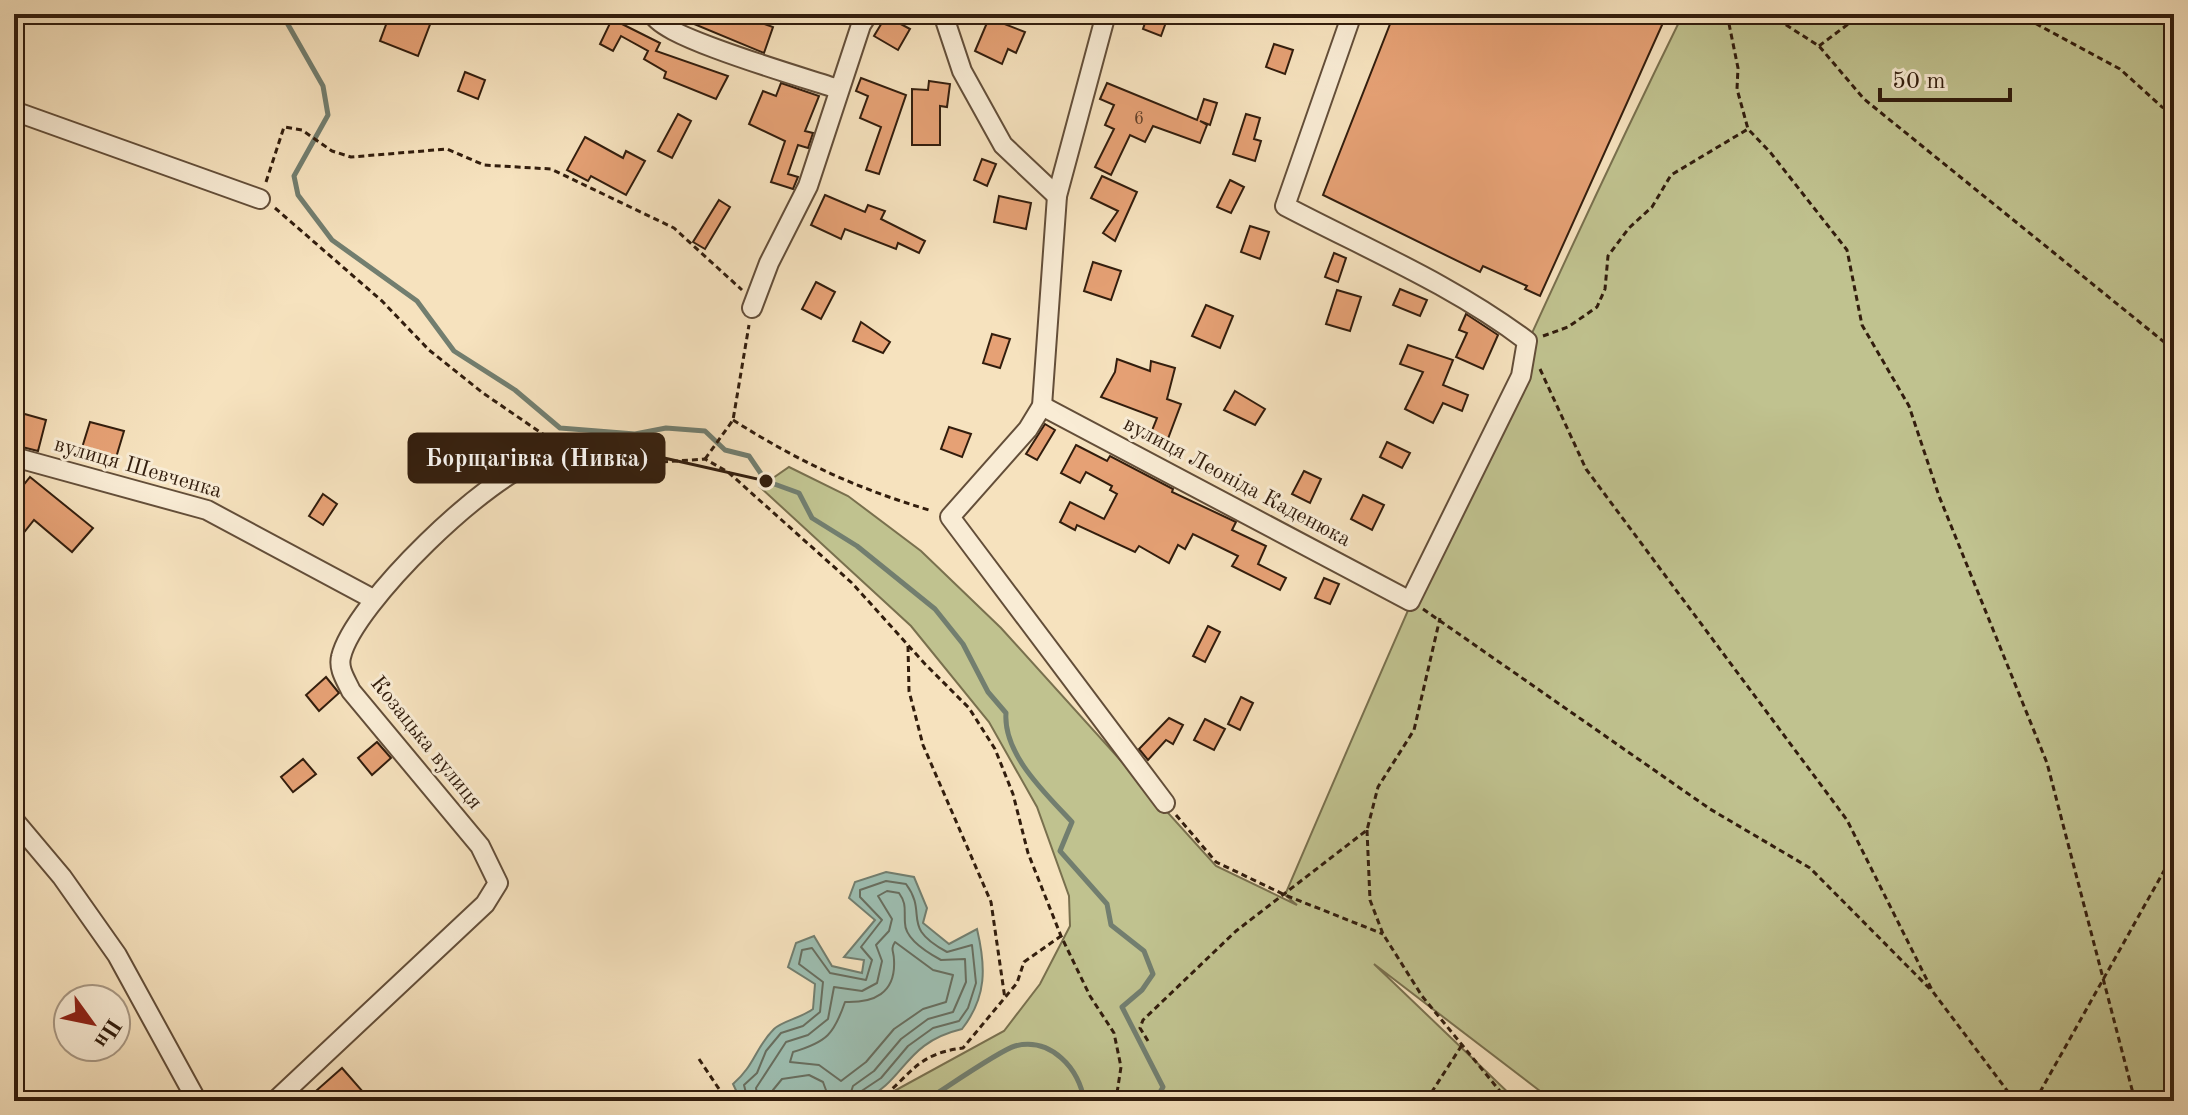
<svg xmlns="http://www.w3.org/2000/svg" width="2188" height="1115" viewBox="0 0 2188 1115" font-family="'Old Standard TT',serif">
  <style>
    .green { fill: #c0c28f; stroke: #79704e; stroke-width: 2 }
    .water { fill: #9dbeb1; stroke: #727e6f; stroke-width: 2 }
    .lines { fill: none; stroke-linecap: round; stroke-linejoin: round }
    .shore { stroke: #686e5f; stroke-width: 2 }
    .stream { stroke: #727e6f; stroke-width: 5 }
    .building { fill: #e6a175; stroke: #321d0d; stroke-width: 2 }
    .minor-casing { stroke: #634e39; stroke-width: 22 }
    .path { stroke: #321d0d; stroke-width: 3; stroke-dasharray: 6 4; stroke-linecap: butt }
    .minor { stroke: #f9ecd5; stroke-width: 18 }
    .labels { text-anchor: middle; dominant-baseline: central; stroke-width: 6; stroke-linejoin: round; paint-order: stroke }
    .number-label { font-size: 18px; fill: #5f3e27 }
    .street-label { font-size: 22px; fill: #321d0d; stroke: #f9ecd5 }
    .leader { fill: none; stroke: #321d0d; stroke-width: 3 }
    .callout-dot { fill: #321d0d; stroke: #f9ecd5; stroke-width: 3 }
    .callout { fill: #321d0d; stroke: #321d0d; stroke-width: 3 }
    .callout-label { font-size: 24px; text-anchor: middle; font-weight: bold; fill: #fff }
  </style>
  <rect width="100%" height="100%" fill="#f6e2be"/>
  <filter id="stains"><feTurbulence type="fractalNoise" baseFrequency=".0025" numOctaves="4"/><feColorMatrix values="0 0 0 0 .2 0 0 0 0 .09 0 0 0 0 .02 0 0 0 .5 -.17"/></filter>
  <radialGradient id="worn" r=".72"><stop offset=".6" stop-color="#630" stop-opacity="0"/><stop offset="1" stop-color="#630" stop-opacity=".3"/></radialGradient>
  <path class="green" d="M1683 14H2174V1101H1553L1374 964 1517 1101H876L1004 1031 1040 984 1070 926 1069 896 1037 807 989 722 911 626 760 487 789 467 848 496 921 551 1001 628 1216 866 1297 905 1285 895C1412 598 1541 303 1683 14Z"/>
  <path class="water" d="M886 872 914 877 927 908 923 923 949 944 977 929C986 967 987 997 962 1029 903 1043 906 1081 863 1100 851 1105 828 1101 814 1101L809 1093 793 1094 788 1101H741L733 1084C755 1065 755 1048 774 1029 782 1021 801 1018 813 1009L815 984 788 967 796 943 814 936 832 966 862 973 864 960 844 957 875 920 849 898 855 882Z"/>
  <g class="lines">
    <g class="shore">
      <path d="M895 942 933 970 953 975 946 1002 923 1009 894 1029 866 1062 841 1081 819 1065 790 1062 793 1052C827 1042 834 1034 845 1002 873 1003 896 994 894 960 894 951 890 950 895 942Z"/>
      <path d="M748 1101 744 1085 757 1073 766 1051 781 1033 803 1026 820 1012 823 982 799 964 802 950 812 948 830 973 866 980 872 960 861 947 882 920 860 897V890L886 881 906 884C929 915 899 926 947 952L972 945 976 983 968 1008 959 1021 933 1028 908 1046 881 1078 860 1092 858 1101"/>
      <path d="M758 1101 756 1088 786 1042 808 1035 828 1019 834 987 862 991 877 983 882 961 876 945 889 931 892 919 878 896 887 891 899 893C907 904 904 910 905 923 905 939 928 953 941 960L965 959 966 982 953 1012 928 1019 901 1039 874 1071 853 1086 848 1101"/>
      <path d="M771 1101 773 1090 782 1079 809 1075 823 1082 830 1101"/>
    </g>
    <g class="stream">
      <path d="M282 14 323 86 328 115 294 176 298 195 332 240 417 301 454 351 515 390 560 428 635 434 666 428 705 431 725 450 749 456 766 481 799 493 812 518 857 546 935 609 963 644 988 692 1006 713C1003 754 1045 793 1072 822L1060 851 1107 904 1111 925 1144 951 1153 974 1142 990 1122 1007 1163 1087 1155 1101"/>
      <path d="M925 1101C943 1090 1000 1050 1015 1046 1051 1037 1080 1069 1084 1101"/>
    </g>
  </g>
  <g class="building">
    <path d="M390 14H434L418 56 380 41Z"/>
    <path d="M670 14H736L773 27 764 53Z"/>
    <path d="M1148 14H1169L1161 36 1143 29Z"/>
    <path d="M1394 14H1667L1540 296 1525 289 1527 286 1483 266 1480 272 1323 195Z"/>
    <path d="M886 16 910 29 898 50 874 36Z"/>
    <path d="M989 18 1025 32 1016 53 1008 49 1002 64 975 51Z"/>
    <path d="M612 19 660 43 656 51 728 76 716 99 664 78 666 72 644 59 648 51 621 36 613 51 600 44Z"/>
    <path d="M1274 44 1293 50 1285 74 1266 67Z"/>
    <path d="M465 72 485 80 478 99 458 91Z"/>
    <path d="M861 78 906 95 879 174 866 170 881 127 860 118 868 96 856 91Z"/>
    <path d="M929 81 950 84 947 107 940 106V145H912V89L928 90Z"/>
    <path d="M781 83 819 96 805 131 813 133 808 148 798 145 788 174 798 177 793 189 771 182 785 141 749 124 763 91 776 96Z"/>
    <path d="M1107 83 1197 120 1204 99 1217 103 1210 125 1200 121 1207 125 1200 143 1153 126 1145 142 1130 135 1111 175 1095 167 1114 129 1105 125 1114 105 1100 99Z"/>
    <path d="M678 114 691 121 672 158 658 151Z"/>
    <path d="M1246 114 1260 118 1254 139 1261 141 1255 161 1233 154Z"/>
    <path d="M585 137 623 158 626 151 645 161 626 195 591 176 588 181 567 170Z"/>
    <path d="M982 159 996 164 987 186 974 180Z"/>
    <path d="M1102 176 1137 192 1115 241 1103 233 1118 211 1091 198Z"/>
    <path d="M1230 180 1244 187 1231 213 1217 207Z"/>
    <path d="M825 195 865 212 868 205 885 211 881 219 925 241 919 253 898 243 896 249 845 229 841 239 811 225Z"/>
    <path d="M999 196 1031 203 1026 229 994 222Z"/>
    <path d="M719 200 730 207 705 249 693 242Z"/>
    <path d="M1250 226 1269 232 1260 259 1241 252Z"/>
    <path d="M1334 253 1346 258 1338 282 1325 277Z"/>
    <path d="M1093 262 1121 271 1111 300 1084 291Z"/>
    <path d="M816 282 835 292 821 319 802 309Z"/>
    <path d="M1400 289 1427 300 1420 316 1393 305Z"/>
    <path d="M1337 290 1361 297 1350 331 1326 324Z"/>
    <path d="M1206 305 1233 316 1220 348 1192 336Z"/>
    <path d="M1466 314 1498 335 1483 369 1456 357 1467 333 1459 330Z"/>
    <path d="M861 322 890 342 883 353 853 341Z"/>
    <path d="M992 334 1010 339 1000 368 983 363Z"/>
    <path d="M1408 345 1453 360 1443 385 1468 395 1462 411 1443 403 1433 423 1405 409 1423 372 1400 364Z"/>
    <path d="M1117 359 1150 371 1151 361 1175 368 1167 399 1181 404 1166 444 1149 438 1157 418 1101 397 1115 372Z"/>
    <path d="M1235 391 1265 409 1255 425 1224 410Z"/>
    <path d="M14 411 46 420 38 451 14 445Z"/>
    <path d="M90 422 124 431 115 461 81 451Z"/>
    <path d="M1045 424 1055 430 1037 460 1026 454Z"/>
    <path d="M949 427 971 434 962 457 941 449Z"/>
    <path d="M1387 442 1410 453 1402 468 1380 457Z"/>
    <path d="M1076 445 1107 461 1110 456 1173 489 1172 492 1236 522 1232 530 1266 546 1258 564 1286 578 1280 590 1232 566 1238 556 1193 534 1185 549 1178 545 1169 563 1139 546 1135 552 1077 525 1075 530 1060 522 1070 502 1104 519 1117 494 1110 490 1112 486 1086 472 1080 483 1061 473Z"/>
    <path d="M1304 471 1321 479 1310 503 1292 494Z"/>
    <path d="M30 477 93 528 72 552 34 520 14 545V497Z"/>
    <path d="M323 494 337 504 323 525 309 516Z"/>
    <path d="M1363 495 1384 505 1372 530 1351 519Z"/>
    <path d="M1324 578 1339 584 1330 604 1315 598Z"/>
    <path d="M1208 626 1220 632 1205 662 1193 656Z"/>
    <path d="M326 677 339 693 319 711 306 695Z"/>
    <path d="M1241 697 1253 703 1240 730 1228 724Z"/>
    <path d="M1169 718 1183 725 1173 744 1166 740 1148 760 1139 749Z"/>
    <path d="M1205 719 1225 729 1214 750 1194 740Z"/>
    <path d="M377 742 391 758 372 775 358 758Z"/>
    <path d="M303 759 316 774 293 792 281 777Z"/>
    <path d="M342 1068 364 1093 354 1101H327L317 1090Z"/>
  </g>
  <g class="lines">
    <g class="minor-casing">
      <g id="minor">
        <path d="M653 14C660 37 809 79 838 89"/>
        <path d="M943 14 962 71 1003 145 1057 196"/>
        <path d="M1106 14 1057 196 1042 406 1028 429 950 517 1165 803"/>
        <path d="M14 111 260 199"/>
        <path d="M752 308 769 263 808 186 861 25 868 14"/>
        <path d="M1042 406 1410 601 1521 376 1527 341C1453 285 1367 249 1285 206L1352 14"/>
        <path d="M14 457 207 510 373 599"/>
        <path d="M14 820 62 877 117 955 197 1101"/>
        <path d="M275 1101 485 904 498 883 480 846 351 691C346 680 338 669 341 657 353 604 491 471 542 459 574 452 614 461 646 462"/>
      </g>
    </g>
    <g class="path">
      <path d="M1727 14 1738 68 1737 89 1748 129 1770 152 1847 250 1862 325 1909 406 1939 496 2047 763 2135 1101"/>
      <path d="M1769 14 1819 46 1864 99 2174 350"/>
      <path d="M2018 14 2120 69 2162 107 2174 113"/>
      <path d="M1819 46 1851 22 1886 14"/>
      <path d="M266 182 284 127 302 130 332 151 351 157 447 149 484 165 551 169 674 228 742 290"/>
      <path d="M275 208 382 301 429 350 483 393 550 439"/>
      <path d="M1543 336 1568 327 1597 307 1605 289 1608 256 1629 228 1652 207 1671 175 1748 129"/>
      <path d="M1540 369 1586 469 1847 820 1933 992 2015 1101"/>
      <path d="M733 420C801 463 856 488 932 511"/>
      <path d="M705 459 733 420 749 325"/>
      <path d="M662 462 705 459 728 472 852 583 925 664 969 708 995 749 1013 794 1028 853 1061 936 1090 996 1114 1033 1121 1067 1117 1093"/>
      <path d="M1423 609 1710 809 1810 868 1930 989"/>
      <path d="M908 646 909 691 923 745 991 902 1005 999"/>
      <path d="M1176 815 1216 862 1285 895 1383 934"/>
      <path d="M1367 830 1370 900 1383 934 1422 996 1508 1101"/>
      <path d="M1148 1041 1140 1028 1143 1020 1236 931 1367 830 1378 787 1414 730 1440 618"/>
      <path d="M699 1059 727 1101"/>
      <path d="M877 1101C911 1077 914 1054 963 1048L1017 983 1024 962 1061 936"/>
      <path d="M1426 1101 1462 1045"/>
      <path d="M2035 1101 2174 853"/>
    </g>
    <use href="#minor" class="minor"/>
  </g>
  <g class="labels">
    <g class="number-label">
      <text x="1139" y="119">6</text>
    </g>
    <g class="street-label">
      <text transform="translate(138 468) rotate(16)">вулиця Шевченка</text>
      <text transform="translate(1237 482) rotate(28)">вулиця Леоніда Каденюка</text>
      <text transform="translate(426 743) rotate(51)">Козацька вулиця</text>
    </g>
  </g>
  <path class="leader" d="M766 481L664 458"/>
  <circle class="callout-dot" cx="766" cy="481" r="8"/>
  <rect class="callout" x="409" y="434" width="255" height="48" rx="8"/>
  <g class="callout-label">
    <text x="537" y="466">Борщагівка (Нивка)</text>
  </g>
  <rect width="2188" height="1115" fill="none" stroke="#f6e2be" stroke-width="48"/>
  <rect x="16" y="16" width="2156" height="1083" fill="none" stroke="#321d0d" stroke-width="4"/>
  <rect x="24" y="24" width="2140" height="1067" fill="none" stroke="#321d0d" stroke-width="2"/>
  <g transform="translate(92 1023) rotate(123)"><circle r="38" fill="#f9ecd5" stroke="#a99985" stroke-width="2"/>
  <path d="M0-6L14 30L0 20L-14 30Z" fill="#8f2418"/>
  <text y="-12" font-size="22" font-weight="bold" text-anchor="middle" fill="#321d0d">Пн</text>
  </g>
  <path d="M1880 88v12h130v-12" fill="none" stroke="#321d0d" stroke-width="4"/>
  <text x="1892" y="88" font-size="24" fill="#321d0d" stroke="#f9ecd5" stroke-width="6" paint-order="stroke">50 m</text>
  <rect width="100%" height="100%" filter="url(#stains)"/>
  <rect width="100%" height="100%" fill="url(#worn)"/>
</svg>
